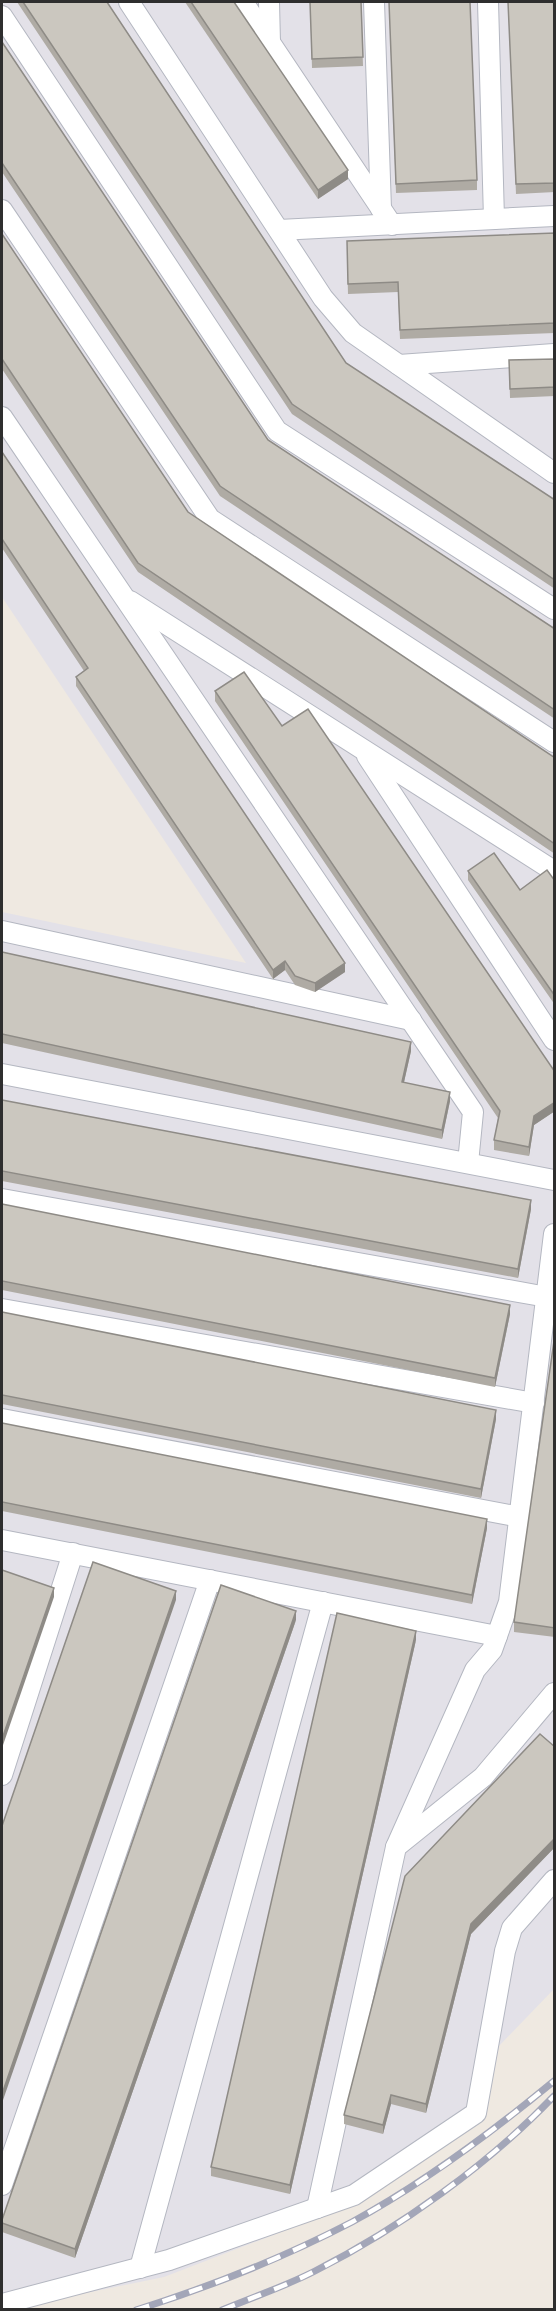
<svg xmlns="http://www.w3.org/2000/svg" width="556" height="2311" viewBox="0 0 556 2311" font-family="Ubuntu,sans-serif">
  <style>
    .industrial { fill: #e3e1e8 }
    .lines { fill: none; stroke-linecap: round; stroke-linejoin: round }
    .service-casing { stroke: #b4b7c1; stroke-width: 22 }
    .service { stroke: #fff; stroke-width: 20 }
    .rail-casing { stroke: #a3a6b8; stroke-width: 7 }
    .rail { stroke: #fff; stroke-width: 4.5; stroke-dasharray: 14; stroke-linecap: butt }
    .wall { fill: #afaba4 }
    .shaded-wall { fill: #8e8b86 }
    .building { fill: #cbc7bf; stroke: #8e8b86; stroke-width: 1.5 }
  </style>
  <rect width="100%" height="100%" fill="#efe9e1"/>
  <path class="industrial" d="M2 2H554V1989L499 2046 484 2119 359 2202 164 2277 3 2310 2 912 246 963 2 597Z"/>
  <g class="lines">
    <g class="service-casing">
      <g id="service">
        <path d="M129 2 323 298 353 333 554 473"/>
        <path d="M243 2 392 225"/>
        <path d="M269 2 270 43"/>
        <path d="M374 2 381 209"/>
        <path d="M488 2 494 219"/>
        <path d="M2 16 277 431 554 609"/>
        <path d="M2 210 210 519 554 742"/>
        <path d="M279 230 554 216"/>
        <path d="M399 365 554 354"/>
        <path d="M2 417 473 1112 468 1163"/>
        <path d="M130 601 554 871"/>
        <path d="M367 756 554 1040"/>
        <path d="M2 931 411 1020"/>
        <path d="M2 1074 554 1180"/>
        <path d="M2 1199 547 1297"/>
        <path d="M2 1309 534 1403"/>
        <path d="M2 1419 520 1517"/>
        <path d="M2 1540 497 1636"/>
        <path d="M2 1775 73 1553"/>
        <path d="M396 1847 475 1670 492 1650 509 1602 554 1234"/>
        <path d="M2 2185 210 1580"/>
        <path d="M317 2208 396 1847 483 1777 554 1693"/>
        <path d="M140 2268 323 1602"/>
        <path d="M2 2304 169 2260 354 2195 476 2113 505 1951 512 1928 554 1880"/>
      </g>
    </g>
    <use href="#service" class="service"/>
    <g class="rail-casing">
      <g id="rail">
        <path d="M136 2310C209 2287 283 2258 352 2222 424 2183 491 2133 554 2081"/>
        <path d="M222 2310C253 2297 286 2286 315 2271 400 2228 489 2164 554 2096"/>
      </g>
    </g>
    <use href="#rail" class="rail"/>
  </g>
  <g class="wall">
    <path d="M17 2H107L346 363 555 500V589L292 414Z"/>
    <path d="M185 2H234L348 179 318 199Z"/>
    <path d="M288 2H361L363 66 312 68 310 2Z"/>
    <path d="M389 2 477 180V190L396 193Z"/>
    <path d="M508 2H555V192L516 194Z"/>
    <path d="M2 42 268 440 555 629V719L220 496 2 172Z"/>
    <path d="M555 233V333L400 339 398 292 348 294 347 251Z"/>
    <path d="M2 234 188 512 555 758V854L138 572 2 369Z"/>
    <path d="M555 359V396L510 398 509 360Z"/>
    <path d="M2 452 345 972 315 992 295 985 285 970 273 979 76 686V677L84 671 2 548Z"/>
    <path d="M215 691 282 726 555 1072V1111L534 1125 529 1156 494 1150V1140L498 1118 215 701Z"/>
    <path d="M468 871 520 890 555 881V1005L468 880Z"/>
    <path d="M2 952 411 1051 404 1082 450 1101 442 1139 2 1043Z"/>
    <path d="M2 1100 531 1209 518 1278 2 1181Z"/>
    <path d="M2 1204 510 1314 495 1387 2 1290Z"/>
    <path d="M2 1312 496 1419 481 1498 2 1404Z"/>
    <path d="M555 1334V1637L514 1632V1622Z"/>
    <path d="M2 1423 487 1528 472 1604 2 1511Z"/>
    <path d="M296 1620 75 2258 2 2232V2220Z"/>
    <path d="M416 1640 290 2194 211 2176V2167Z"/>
    <path d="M555 1747V1847L471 1934 426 2113 391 2104 383 2134 344 2124V2115Z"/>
  </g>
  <g class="shaded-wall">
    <path d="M348 170V179L318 199V190Z"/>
    <path d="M285 961V970L273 979V970Z"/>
    <path d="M345 963V972L315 992V983Z"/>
    <path d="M411 1042V1051L402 1091V1082Z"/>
    <path d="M450 1092V1101L442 1139V1130Z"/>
    <path d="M555 1102V1111L534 1125 529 1156V1147L534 1116Z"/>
    <path d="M531 1200V1209L518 1278V1269Z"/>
    <path d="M510 1305V1314L495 1387V1378Z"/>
    <path d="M496 1410V1419L481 1498V1489Z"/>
    <path d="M487 1519V1528L472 1604V1595Z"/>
    <path d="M54 1588V1597L2 1748V1739Z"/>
    <path d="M176 1591V1600L2 2103V2094Z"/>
    <path d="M296 1611V1620L75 2258V2249Z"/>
    <path d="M416 1631V1640L290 2194V2185Z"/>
    <path d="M555 1838V1847L471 1934 426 2113V2104L471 1924Z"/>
    <path d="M391 2095V2104L383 2134V2125Z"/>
  </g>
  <g class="building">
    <path d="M23 2H107L346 363 555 500V580L292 404Z"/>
    <path d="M191 2H234L348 170 318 190Z"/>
    <path d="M310 2H361L363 57 312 59Z"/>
    <path d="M389 2H470L477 180 396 184Z"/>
    <path d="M508 2H555V183L516 184Z"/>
    <path d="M2 42 268 440 555 629V710L220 486 2 163Z"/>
    <path d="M555 233V323L400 330 398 282 348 284 347 241Z"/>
    <path d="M2 234 188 512 555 758V844L138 563 2 359Z"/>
    <path d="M555 359V387L510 389 509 360Z"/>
    <path d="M2 452 345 963 315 983 295 976 285 961 273 970 76 677 88 668 2 539Z"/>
    <path d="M244 672 282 726 308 709 555 1072V1102L534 1116 529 1147 494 1140 500 1111 215 691Z"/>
    <path d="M494 853 520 890 547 870 555 881V996L468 871Z"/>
    <path d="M2 952 411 1042 402 1082 450 1092 442 1130 2 1034Z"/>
    <path d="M2 1100 531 1200 518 1269 2 1171Z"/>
    <path d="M2 1204 510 1305 495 1378 2 1281Z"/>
    <path d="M2 1312 496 1410 481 1489 2 1395Z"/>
    <path d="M555 1334V1628L514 1622Z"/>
    <path d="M2 1423 487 1519 472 1595 2 1502Z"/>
    <path d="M93 1562 176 1591 2 2094V1826Z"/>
    <path d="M2 1570 54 1588 2 1739Z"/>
    <path d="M221 1585 296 1611 75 2249 2 2223V2220Z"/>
    <path d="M337 1613 416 1631 290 2185 211 2167Z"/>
    <path d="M540 1734 555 1747V1838L471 1924 426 2104 391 2095 383 2125 344 2115 405 1876Z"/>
  </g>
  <rect width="556" height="2311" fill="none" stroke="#2e2e2e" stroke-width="6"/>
</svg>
